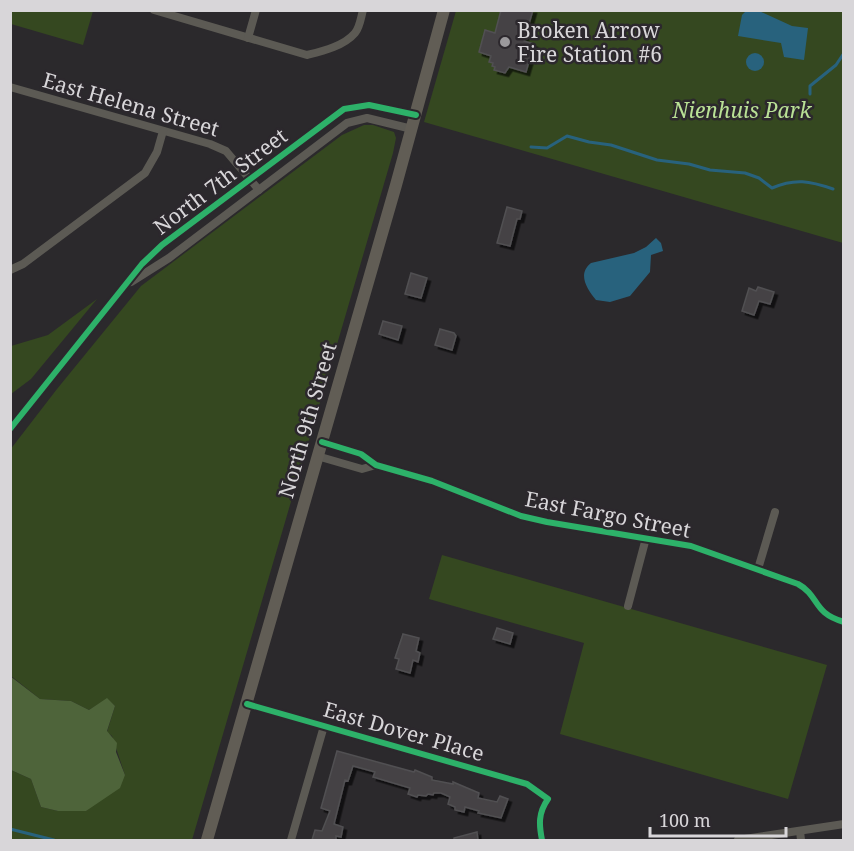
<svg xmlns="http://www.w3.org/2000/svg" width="854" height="851" viewBox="0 0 854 851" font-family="'Noto Serif',serif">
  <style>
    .green { fill: #354820 }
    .forest { fill: #4e643a }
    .water { fill: #28627d }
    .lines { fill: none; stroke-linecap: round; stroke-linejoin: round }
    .stream { stroke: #28627d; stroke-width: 3 }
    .building { fill: #454345; stroke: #515052; stroke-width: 1.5; filter: url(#shadow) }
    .street { stroke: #5c5a54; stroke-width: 8 }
    .secondary { stroke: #615d55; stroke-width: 12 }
    .cycleway-casing { stroke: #2c282d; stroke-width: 10 }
    .cycleway { stroke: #2db169; stroke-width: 6 }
    .poi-dot { fill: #9b999c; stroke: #2c282d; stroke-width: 2 }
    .labels { text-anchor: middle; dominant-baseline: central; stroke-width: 5; stroke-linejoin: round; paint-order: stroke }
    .poi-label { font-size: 21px; fill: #d8d6d9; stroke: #2c282d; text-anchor: start }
    .street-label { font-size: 21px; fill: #d8d6d9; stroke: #2c282d }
    .park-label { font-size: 21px; font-style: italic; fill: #b9e195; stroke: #2c282d }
  </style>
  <defs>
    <filter id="shadow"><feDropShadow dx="3.5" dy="3.5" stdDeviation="0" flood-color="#0009"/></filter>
  </defs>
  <rect width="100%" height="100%" fill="#2b292c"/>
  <g class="green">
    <path d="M10 11 11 10 93 11 83 45 11 24Z"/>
    <path d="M456 11H843V243L424 122Z"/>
    <path d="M364 125H373L394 132 396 138 393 153 192 840H19L11 839V770L31 779 41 807 58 811H86L125 775 112 736 107 732 115 706 107 699 89 710 71 701 40 699 11 676 10 450 57 389 141 286 342 135Z"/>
    <path d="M97 299 31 379 11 394V346L48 335Z"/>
    <path d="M442 555 827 665 788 799 560 734 584 643 429 599Z"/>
  </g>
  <path class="forest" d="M10 676 40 699 71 701 89 710 107 698 115 706 107 731 117 743 116 752 125 775 120 788 86 811H58L41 807 31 779 11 770Z"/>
  <g class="water">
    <path d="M746 11H759L792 26 808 28 804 60 784 57 781 43 738 36 742 15Z"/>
    <circle cx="755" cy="62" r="9"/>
    <path d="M656 238 661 243 663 251 651 255 650 272 630 296 610 302 596 300C587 289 577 274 591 263L634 253 646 247Z"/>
  </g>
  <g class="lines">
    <g class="stream">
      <path d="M810 94V86L836 65 844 53"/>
      <path d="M531 147 547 148 567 136 589 142 611 145 657 160 689 164 710 170 745 173 759 178 772 188C795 178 810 181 833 189"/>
      <path d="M10 829 54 840"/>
    </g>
  </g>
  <g class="building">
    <path d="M501 10H533L524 41 534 44 526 72 509 67 505 73 494 70 495 67 492 66 493 63 489 62 491 56 479 52 485 30 495 33Z"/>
    <path d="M507 207 522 211 520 219H517L510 246 497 243Z"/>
    <path d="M411 273 427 278 421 298 405 294Z"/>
    <path d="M758 287 774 292 770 304 759 301 754 315 742 311 749 288 756 291Z"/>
    <path d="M383 321 402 326 398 340 379 334Z"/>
    <path d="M440 329 454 333 456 336 452 350 435 345Z"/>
    <path d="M497 628 513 633 510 644 493 639Z"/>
    <path d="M403 634 419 638 416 651 420 653 418 662 413 660 410 673 396 669 399 659 395 658Z"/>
    <path d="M337 751 414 772 415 770 432 777V780L453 784V782L479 793 478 798 497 802 500 796 508 799 501 818 478 813 479 811 465 807 464 812 455 810V807L448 804 450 797 441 793H434L433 795 428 794 426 796 418 795 417 797 408 794 410 788 373 777 375 772 353 766 348 781 345 780 334 824 343 827 341 837 336 836V840H312L315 830 322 831 330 811 321 808Z"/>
    <path d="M477 832 478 840H454V838Z"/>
  </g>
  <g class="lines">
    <g class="street">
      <path d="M154 10 307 55C323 51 344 46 355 33 360 27 361 17 363 10"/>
      <path d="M248 38 256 10"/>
      <path d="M10 87 210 144 226 151 259 190"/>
      <path d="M10 270 23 264 145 173 157 152 163 131"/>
      <path d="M131 282 169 258 347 123 367 118 412 129"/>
      <path d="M10 429 142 264 162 245 344 109 369 105 416 115"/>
      <path d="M322 442 361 454 376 465 432 481 521 516 547 522 691 546 798 584C820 596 812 613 844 622"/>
      <path d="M317 456 362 469 376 465"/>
      <path d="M758 569 775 512"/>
      <path d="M628 606 646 538"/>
      <path d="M247 704 527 784 548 799C538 813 539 825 542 840"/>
      <path d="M800 831 801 840"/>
      <path d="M291 840 324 726"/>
      <path d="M738 840 844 824"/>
    </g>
    <path class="secondary" d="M207 840 396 185 444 10"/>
    <g class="cycleway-casing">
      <g id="cycleway">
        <path d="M10 429 142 264 162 245 344 109 369 105 416 115"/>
        <path d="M322 442 361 454 376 465 432 481 521 516 547 522 691 546 798 584C820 596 812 613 844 622"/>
        <path d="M247 704 527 784 548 799C538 813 539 825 542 840"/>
      </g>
    </g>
    <use href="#cycleway" class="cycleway"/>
  </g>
  <circle class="poi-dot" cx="505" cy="42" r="6"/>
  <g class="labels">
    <g class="poi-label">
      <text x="517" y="30">Broken Arrow<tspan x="517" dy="24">Fire Station #6</tspan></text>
    </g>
    <g class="street-label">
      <text transform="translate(131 104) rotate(16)">East Helena Street</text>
      <text transform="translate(220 181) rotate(-37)">North 7th Street</text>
      <text transform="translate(307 420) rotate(-74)">North 9th Street</text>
      <text transform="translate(608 514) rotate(11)">East Fargo Street</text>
      <text transform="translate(404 731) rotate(16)">East Dover Place</text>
    </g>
    <g class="park-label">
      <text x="742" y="110">Nienhuis Park</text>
    </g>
  </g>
  <rect width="854" height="851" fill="none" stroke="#d8d6d9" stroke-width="24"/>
  <path d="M650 827v9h136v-9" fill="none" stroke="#d8d6d9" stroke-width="3"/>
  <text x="659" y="827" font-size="18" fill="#d8d6d9" stroke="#2c282d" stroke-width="4.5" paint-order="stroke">100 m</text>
</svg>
